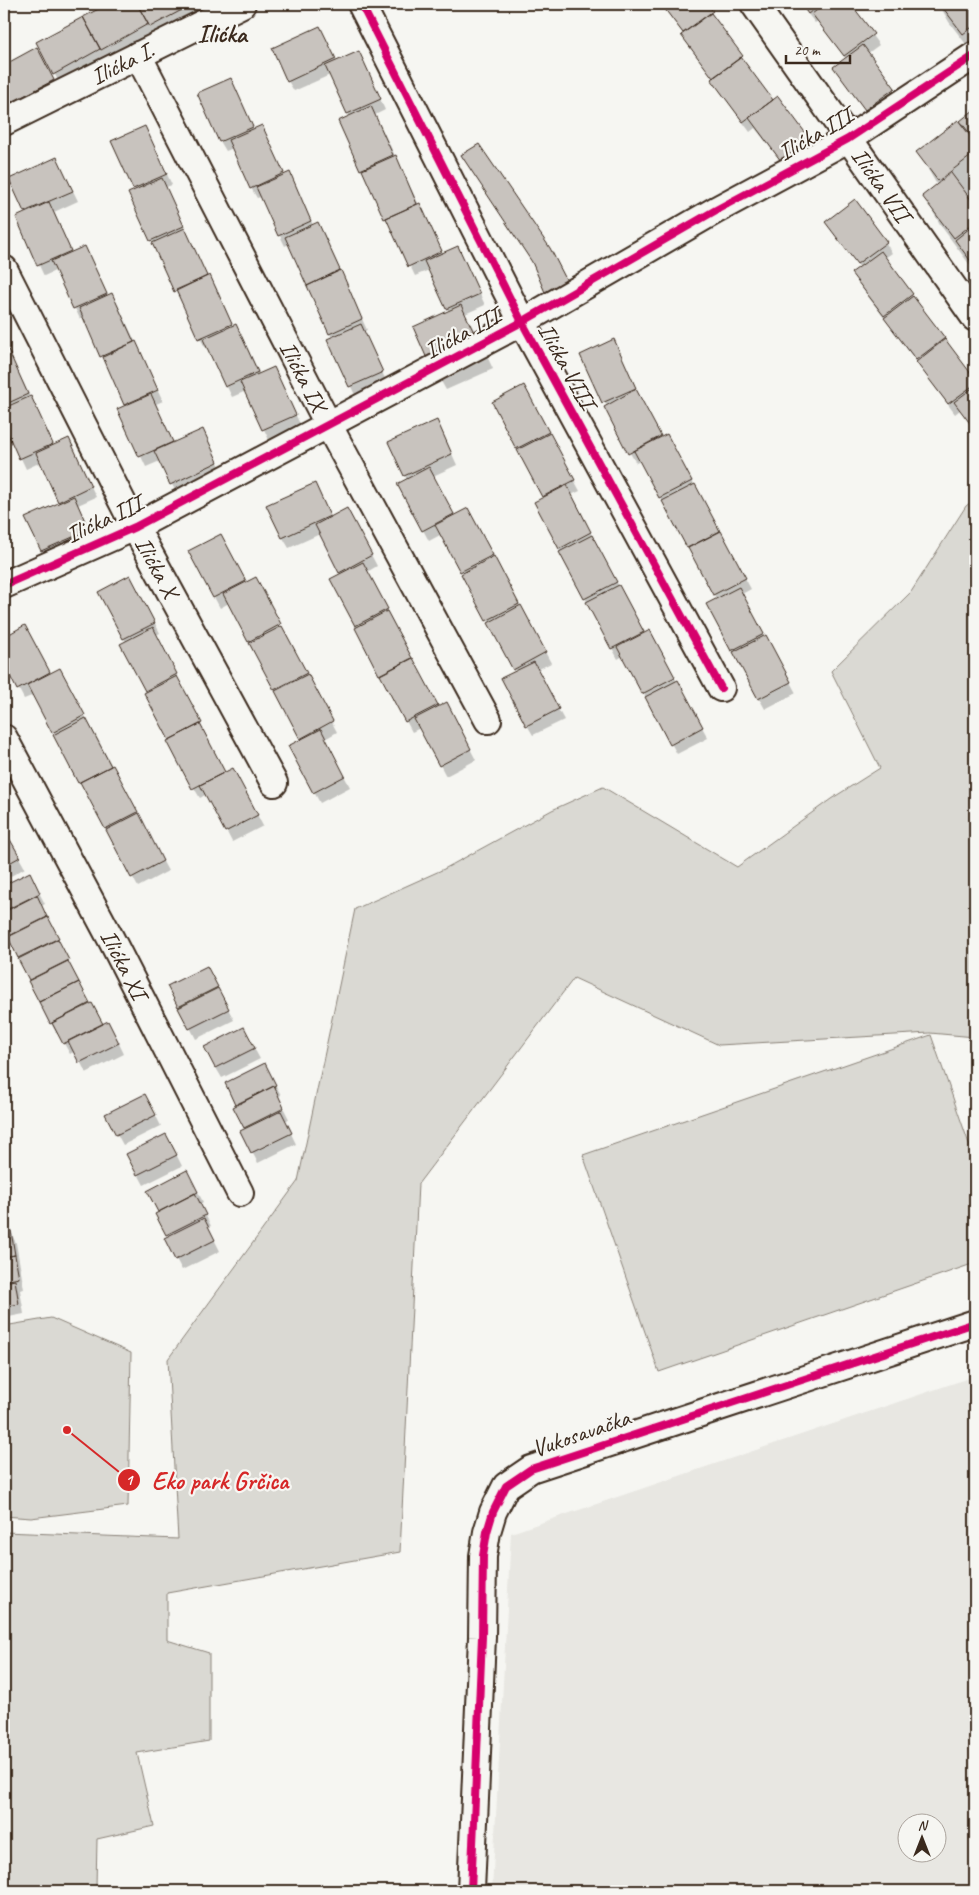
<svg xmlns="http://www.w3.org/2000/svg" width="979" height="1895" font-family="Caveat,sans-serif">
  <rect width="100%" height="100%" fill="#f6f6f2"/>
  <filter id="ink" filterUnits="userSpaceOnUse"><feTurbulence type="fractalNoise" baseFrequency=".02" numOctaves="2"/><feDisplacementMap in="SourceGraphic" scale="10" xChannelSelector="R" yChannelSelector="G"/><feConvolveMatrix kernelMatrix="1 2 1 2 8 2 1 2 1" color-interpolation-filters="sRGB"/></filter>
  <g filter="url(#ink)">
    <!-- built -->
    <path fill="#e8e7e2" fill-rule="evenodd" d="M975 1376V1891H492L511 1533ZM906 1822H936V1852H906Z"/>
    <!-- green -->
    <path fill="#dad9d3" stroke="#8a8278" d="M975 499V1037L930 1033 719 1045 574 978 418 1184 400 1552 167 1593V1640L209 1653V1741L137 1753 154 1826 97 1839 96 1887 83 1891H4V1532L178 1539 168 1359 298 1181 355 909 444 869 552 810 603 787 737 867 831 799 880 768 831 671 911 592 966 506Z
      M931 1035 975 1161V1263L659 1372 583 1155Z
      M51 1318 131 1353 128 1506 31 1518 4 1516V1326Z"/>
    <!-- shadow -->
    <path fill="#0003" d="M111 4H197L202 13 60 84 38 43Z
      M201 4H224L207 13Z
      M661 4H706L717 22 716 23 773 102 809 139 815 150 788 170 755 128 750 132 719 90 714 79 689 46 683 35H684Z
      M800 4H849L879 45 868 53 900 99 872 119 835 68 846 59 818 21 815 23Z
      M939 4H975V56L949 22Z
      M326 38 337 62 364 63 385 110 375 115 443 254 463 258 485 305 465 314 478 337 493 369 446 390 429 360 449 312 429 270 415 276 392 228 385 218 339 122 350 117 330 75 294 91 288 81Z
      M36 49 59 91 14 115 4 99V67Z
      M230 80 254 130 261 126 285 176 295 184 313 225 318 224 324 234 367 330 364 331 387 383 356 397 328 339 332 338 289 244 285 246 261 197 257 198 251 188 233 148 226 151 220 141Z
      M975 111V196L970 200 975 207V272L941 226 924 196 937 185 918 152Z
      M145 127 172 185 166 187 208 278 210 277 216 287 233 326 236 325 242 336 260 375 273 368 301 426 269 440 246 391 232 397 208 348 206 349 200 338 182 301H181L175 291 130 193 136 191 113 141Z
      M57 158 78 201 54 212 72 253 90 258 108 297 112 295 118 305 163 401 156 404 174 444 208 441 223 473 177 494 160 461 146 467 119 409 126 406 84 317 80 319 57 270 44 276 17 218 26 214 10 180Z
      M827 222 886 243 892 253 885 258 975 381V430L960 410 955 414 859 284 853 274 860 268Z
      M614 341 641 399 661 438 673 446 751 589 742 594 796 693 765 709 732 650 717 600 641 461 636 463 630 453 582 355Z
      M6 347 54 446 69 439 96 497 78 505 94 540 48 561 27 519 60 504 41 462 26 469 4 422V348Z
      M530 397 580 491 571 495 596 543 644 634 655 642 708 738 677 754 623 656 618 659 612 648 561 553 536 502 544 498 493 402Z
      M442 432 457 465 433 476 455 516 474 519 551 663 537 670 564 720 533 735 527 725 516 672 442 534 429 541 423 530 405 475Z
      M315 484 331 518 353 520 377 566 367 572 392 620 438 707 452 714 476 760 446 776 420 728 412 732 356 628 332 579 342 574 320 534 289 548 283 538Z
      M226 546 246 584 261 589 337 732 325 739 350 787 320 803 289 746 302 740 229 603 220 608 214 597Z
      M136 587 160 633 156 635 225 773 239 780 263 826 232 842 207 794 200 798 194 788 122 644 126 642 100 593Z
      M25 627 50 674 66 680 168 871 138 887 34 695 24 699 4 661V638Z
      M4 831 25 868 4 880Z
      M29 873 45 904 41 906 90 1005 103 1025 114 1033 124 1054 86 1073 75 1051 70 1054 58 1033 57 1034 51 1023 4 927V886Z
      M212 978 234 1020 196 1039 169 987Z
      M249 1039 260 1059 222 1078 216 1068Z
      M270 1075 281 1095 278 1097 289 1119 285 1121 296 1144 258 1163 252 1152 247 1130 235 1107 238 1106 226 1084Z
      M151 1106 161 1126 123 1145 117 1134Z
      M172 1146 182 1166 144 1185 138 1174Z
      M193 1182 203 1202 200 1204 211 1226 208 1227 220 1251 182 1270 176 1259 169 1237 157 1214 160 1213 149 1191Z
      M4 1194 13 1237 16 1243 24 1289 20 1290 24 1314 4 1318Z"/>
    <!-- building -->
    <path fill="#c8c3be" stroke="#3b2a1e" d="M108 4H137L148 24 101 50 83 17Z
      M137 4H193L150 27Z
      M661 4H707L713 11 683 33Z
      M801 4H821L808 14Z
      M825 4H851L874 34 844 56 812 14Z
      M940 4H975V25L963 34Z
      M711 13 743 56 713 78 681 35Z
      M83 17 100 49 53 75 36 42Z
      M320 26 336 59 287 82 272 48Z
      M863 45 895 88 865 110 833 67Z
      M37 47 54 80 7 105 4 99V65Z
      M359 51 381 99 347 114 325 66Z
      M741 57 773 100 743 122 711 79Z
      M231 78 253 127 219 142 197 93Z
      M778 96 810 139 781 161 749 118Z
      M371 106 393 155 360 170 338 121Z
      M975 109V140L960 121Z
      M958 120 975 142V153L938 181 916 152Z
      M262 125 284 173 250 189 228 140Z
      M145 126 167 174 133 189 111 141Z
      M479 144 550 248 570 287 547 297 532 262 461 155Z
      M396 155 417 204 384 219 362 170Z
      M57 157 73 191 24 212 9 179Z
      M290 172 311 221 278 236 256 187Z
      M951 173 975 205V222L954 238 922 196Z
      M162 178 184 226 150 241 128 193Z
      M855 199 887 242 857 264 825 222Z
      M49 202 71 251 37 266 16 217Z
      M420 203 442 251 408 267 386 218Z
      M318 222 340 270 307 286 285 237Z
      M975 224V267L955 240Z
      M185 228 207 276 174 292 152 243Z
      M85 246 107 294 73 309 51 261Z
      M458 246 480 294 446 309 424 261Z
      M881 251 913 294 884 316 851 273Z
      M341 270 362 319 329 334 307 286Z
      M210 275 232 324 198 339 176 290Z
      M112 293 134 342 100 357 79 308Z
      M913 296 945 338 916 360 884 318Z
      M461 305 477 339 428 361 413 327Z
      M236 324 258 372 225 387 203 339Z
      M361 324 383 372 349 387 327 339Z
      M614 339 636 388 602 403 580 355Z
      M945 339 975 379V384L948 404 916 362Z
      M136 341 158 390 124 405 103 357Z
      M6 345 28 394 4 405V347Z
      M274 367 296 415 262 430 240 382Z
      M524 385 549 432 516 449 492 402Z
      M975 386V430L954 402Z
      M636 389 661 436 628 454 604 407Z
      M151 394 173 442 139 457 117 409Z
      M31 396 53 444 19 459 4 425V408Z
      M437 420 452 454 404 476 388 442Z
      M203 429 218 462 170 485 154 451Z
      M550 433 575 480 542 497 517 450Z
      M667 434 692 481 659 498 634 451Z
      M69 438 91 486 58 502 36 453Z
      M429 467 454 514 422 531 397 484Z
      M315 483 330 516 282 538 266 505Z
      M695 484 720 531 687 548 662 501Z
      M567 485 591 532 559 549 534 502Z
      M74 496 89 530 41 551 25 518Z
      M347 508 372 555 339 573 315 525Z
      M468 508 493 555 460 572 435 525Z
      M721 531 746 578 713 595 688 548Z
      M221 534 246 581 213 598 188 551Z
      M592 535 617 582 584 599 559 552Z
      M494 556 519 604 486 621 461 574Z
      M363 562 388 609 355 626 330 579Z
      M130 575 155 623 123 639 98 592Z
      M256 577 281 624 248 642 223 594Z
      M619 585 644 632 611 649 586 602Z
      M739 587 764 634 731 651 706 604Z
      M521 605 546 652 513 670 488 623Z
      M387 611 412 658 379 675 355 628Z
      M25 625 50 672 17 690 4 664V637Z
      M282 626 307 673 274 690 249 643Z
      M153 627 177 674 145 691 120 644Z
      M650 630 675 677 642 694 617 647Z
      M766 635 791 682 758 699 733 652Z
      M413 658 438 705 405 722 380 675Z
      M534 662 559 709 526 726 501 678Z
      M60 668 85 715 52 733 27 685Z
      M308 674 333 721 300 739 275 691Z
      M177 676 202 723 169 740 144 693Z
      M678 680 703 727 670 745 645 697Z
      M447 702 471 749 439 766 414 719Z
      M86 718 111 766 78 783 53 735Z
      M200 724 225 772 192 789 167 741Z
      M321 729 345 776 313 793 288 746Z
      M113 765 138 812 105 829 80 782Z
      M233 768 258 815 225 832 200 785Z
      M139 813 163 861 131 878 106 830Z
      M4 829 20 857 4 866Z
      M30 872 40 893 4 911V885Z
      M37 895 47 917 7 937 4 930V912Z
      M48 917 59 938 18 958 8 937Z
      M58 939 69 960 29 980 18 959Z
      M68 961 79 982 39 1002 28 981Z
      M207 966 218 987 178 1007 167 986Z
      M79 982 90 1003 50 1024 39 1002Z
      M218 988 229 1009 189 1029 178 1008Z
      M92 1003 103 1024 63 1044 52 1023Z
      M108 1021 119 1043 79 1063 68 1041Z
      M244 1027 255 1048 215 1068 204 1047Z
      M265 1063 276 1085 235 1105 225 1083Z
      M274 1086 284 1108 244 1128 233 1107Z
      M145 1094 156 1115 116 1135 105 1114Z
      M281 1111 292 1133 251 1153 240 1131Z
      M166 1134 177 1155 137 1175 126 1154Z
      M187 1170 198 1192 158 1212 147 1191Z
      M195 1193 206 1215 166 1235 155 1214Z
      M4 1207 9 1231 4 1232Z
      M204 1218 215 1240 175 1260 164 1238Z
      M11 1231 15 1255 4 1257V1232Z
      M15 1255 19 1278 4 1281V1257Z
      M15 1280 19 1304 4 1307V1282Z"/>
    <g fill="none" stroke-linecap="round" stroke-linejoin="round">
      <!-- minor casing -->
      <g stroke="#3b2a1e" stroke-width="30">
        <g id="minor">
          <path d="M361 4 522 322 721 688"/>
          <path id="s1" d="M754 4 975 318"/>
          <path id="s2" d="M138 55 329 426 488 720"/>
          <path id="s3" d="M4 122 242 4"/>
          <path id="s4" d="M4 269 135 527 274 783"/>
          <path d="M4 585 135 527 522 322 716 210 848 139 975 55"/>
          <path id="s5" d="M4 738 111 939 240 1193"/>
          <path d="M471 1891 482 1637 483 1556 487 1532 493 1512 506 1486 531 1469 975 1323"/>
        </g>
      </g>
      <!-- minor -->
      <use href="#minor" stroke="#f6f6f2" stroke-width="26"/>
      <!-- cycleway casing -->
      <g stroke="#f6f6f2" stroke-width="11">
        <path id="cycleway" d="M361 4 522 322 721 688
          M4 585 135 527 522 322 716 210 848 139 975 55
          M471 1891 482 1637 483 1556 487 1532 493 1512 506 1486 531 1469 975 1323"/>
      </g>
      <!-- cycleway -->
      <use href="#cycleway" stroke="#d6006c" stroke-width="8"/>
    </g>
  </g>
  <g text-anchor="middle" stroke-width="4.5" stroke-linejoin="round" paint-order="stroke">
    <!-- street labels -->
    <g font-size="24" fill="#3b2a1e" stroke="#f6f6f2">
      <text dy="8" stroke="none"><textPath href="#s3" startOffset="132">Ilićka I.</textPath></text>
      <text transform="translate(815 134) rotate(-30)" y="8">Ilićka III</text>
      <text dy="8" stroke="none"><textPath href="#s1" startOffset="221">Ilićka VII</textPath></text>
      <text transform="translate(462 333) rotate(-28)" y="8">Ilićka III</text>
      <text transform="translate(567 366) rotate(61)" y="8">Ilićka VIII</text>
      <text dy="8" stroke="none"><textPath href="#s2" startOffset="361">Ilićka IX</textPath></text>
      <text transform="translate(104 519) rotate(-25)" y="8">Ilićka III</text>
      <text dy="8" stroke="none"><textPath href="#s4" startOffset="335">Ilićka X</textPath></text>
      <text dy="8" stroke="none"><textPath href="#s5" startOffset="256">Ilićka XI</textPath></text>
      <text transform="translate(581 1433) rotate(-19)" y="8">Vukosavačka</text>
    </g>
    <!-- neighbourhood labels -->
    <g font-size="25" font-weight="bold" fill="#3b2a1e" stroke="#f6f6f2">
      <text x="222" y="42">Ilićka</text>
    </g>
  </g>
  <!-- callouts -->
  <path fill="none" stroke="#d62828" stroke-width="2" d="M67 1430L129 1480"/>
  <g fill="#d62828" stroke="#f6f6f2" stroke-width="2">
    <circle cx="67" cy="1430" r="5"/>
    <circle cx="129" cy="1480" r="12"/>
  </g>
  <g font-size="15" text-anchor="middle" font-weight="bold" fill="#fff">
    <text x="129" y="1485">1</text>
  </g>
  <g font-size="25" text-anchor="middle" font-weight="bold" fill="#d62828" stroke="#f6f6f2" stroke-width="4.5" stroke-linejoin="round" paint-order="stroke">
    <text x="220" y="1489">Eko park Grčica</text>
  </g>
  <!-- margin -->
  <rect width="979" height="1895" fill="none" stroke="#f6f6f2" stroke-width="20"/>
  <rect x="10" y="10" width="959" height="1875" fill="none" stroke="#3b2a1e" stroke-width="2" filter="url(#ink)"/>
  <!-- north arrow -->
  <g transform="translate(922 1838)"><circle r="24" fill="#f6f6f2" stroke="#aba49d"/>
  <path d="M0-4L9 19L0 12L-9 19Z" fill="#3b2a1e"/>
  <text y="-8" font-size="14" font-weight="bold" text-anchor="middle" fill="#3b2a1e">N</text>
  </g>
  <!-- scale -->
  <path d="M786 55v8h64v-8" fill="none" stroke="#3b2a1e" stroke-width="2.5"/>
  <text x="794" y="55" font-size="15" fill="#3b2a1e" stroke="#f6f6f2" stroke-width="4" paint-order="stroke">20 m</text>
</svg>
